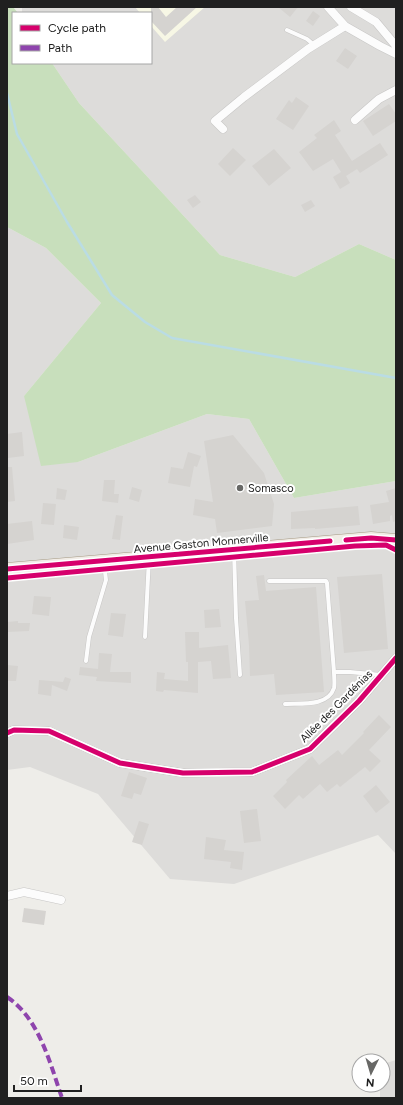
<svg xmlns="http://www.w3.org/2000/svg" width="403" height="1105" font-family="Figtree,sans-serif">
  <rect width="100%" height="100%" fill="#eeede9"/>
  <!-- residential -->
  <path fill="#dddcda" d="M22 7H396V260L359 244 295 277 220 255 79 103 52 63H151V13H22Z
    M7 227 46 248 101 303 24 396 78 462 207 414 249 419 294 498 396 481V854L378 835 234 884 170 879 98 794 30 767 7 770Z
    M396 1060V1098H380V1085H383V1064Z"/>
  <!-- education -->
  <path fill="#f7f7e5" d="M135 7H205L165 42 151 26V13H140Z"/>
  <!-- forest -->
  <path fill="#c8dfbc" d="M7 7H13L18 13H13V63H52L79 103 220 255 295 277 359 244 396 260V481L294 498 249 419 207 414 78 462 41 466 24 396 101 303 46 248 7 227Z"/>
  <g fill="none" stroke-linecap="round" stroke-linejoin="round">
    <!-- stream -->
    <path stroke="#badce4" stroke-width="2.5" d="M7 93 17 134 67 222 112 295 145 322 172 338 396 378"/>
  </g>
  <!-- building -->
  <path fill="#d5d3d0" d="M151 7H158L166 17 177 7H197L165 36 151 21Z
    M278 7H298L290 17Z
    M313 11 320 16 313 26 306 21Z
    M345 48 357 56 348 69 336 61Z
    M296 97 309 106 293 130 276 119 289 100 292 103Z
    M389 104 396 114V121L373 136 363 121Z
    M334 120 341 131 335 135 352 161 380 143 388 155 360 173 357 169 346 176 350 183 340 189 333 177 341 172 333 159 313 171 299 152 317 138 314 135Z
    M233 148 246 160 230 176 218 164Z
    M274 149 291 168 269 186 252 166Z
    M195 195 201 202 193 208 187 200Z
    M311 200 315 206 305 212 301 205Z
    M22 432 24 456 8 458 7 434Z
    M233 435 264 473 274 504 272 526 217 533 215 519 193 515 195 499 213 502 204 441Z
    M188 452 201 456 197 467 194 466 190 487 168 483 171 467 183 469Z
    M7 467H12L15 501 7 502Z
    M104 480H115L114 494H119L118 503 102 501Z
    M132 487 142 490 139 502 129 499Z
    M57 488 67 490 65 500 56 499Z
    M396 488V521L393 522 392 515 390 516V521L373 524 370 505 389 502 386 491Z
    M43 503 56 504 54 525 41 524Z
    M358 506 360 525 315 529V528L291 529V512Z
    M116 515 123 516 120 540 112 539Z
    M32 521 34 540 7 544V524Z
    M64 525 79 527 77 540 63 538Z
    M382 574 388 649 344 653 337 577Z
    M264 575 266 591 316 587 324 692 276 695 274 674 250 676 249 645 245 601 259 600 256 576Z
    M34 596 51 597 49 616 32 614Z
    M219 609 221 627 205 628 204 610Z
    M111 613 126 614 123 637 108 635Z
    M18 621V623H30L29 631 7 632V622Z
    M185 632H199V648L228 645 231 678 213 679 211 661 198 662V693L164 690 163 692 156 691 157 672 165 673 164 679 188 681V662H186Z
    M99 653 112 654 110 672H131V683L96 681 97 677 79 675 80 667 98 669Z
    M7 665 18 666 16 681H7Z
    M65 677 71 679 67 691 52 685 51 696 38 694 39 680 63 682Z
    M379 715 391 727 369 750 381 761 370 772 365 767 340 787 337 784 327 792 320 784 303 799 299 795 285 809 273 796 287 782 286 780 312 756 319 765 338 750 342 755 364 733 363 732Z
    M129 772 147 778 141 795 134 793 132 799 121 796Z
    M376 785 390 802 376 813 363 796Z
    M257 809 261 841 244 843 240 811Z
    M139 821 149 824 142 845 132 842Z
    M206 837 226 840 224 850 244 852 242 870 230 868 231 862 204 859Z
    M24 908 46 911 44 925 22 922Z"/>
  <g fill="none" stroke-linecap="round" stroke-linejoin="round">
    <!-- service casing -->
    <g stroke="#c7c6c5" stroke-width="5">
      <path id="service" d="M287 30 307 39 314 45
        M234 550 236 618 240 675
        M269 581H326L327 583 334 672H350L381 675
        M145 637 149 558
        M86 661 89 637 106 580 104 563
        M285 704C300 703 328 707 334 688 335 684 334 676 334 672"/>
    </g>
    <!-- minor casing -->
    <g stroke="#c7c6c5" stroke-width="9">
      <path id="minor" d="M328 7 345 26 380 46 396 54
        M351 7 376 22 396 46
        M355 120 379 99 396 90
        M223 129 215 121 244 97 308 49 345 26
        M7 733 14 730 49 731 120 763 183 773 252 772 310 749 359 701 396 658
        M7 896 24 892 61 900"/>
    </g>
    <!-- primary casing -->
    <g stroke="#a59a85" stroke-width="13">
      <path id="primary" d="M7 569 371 538 396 540"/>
    </g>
    <!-- service -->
    <use href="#service" stroke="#fcfcfc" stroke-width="4"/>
    <!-- minor -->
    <use href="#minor" stroke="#fcfcfc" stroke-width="8"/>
    <!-- primary -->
    <use href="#primary" stroke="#f1ece6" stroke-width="12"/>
    <!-- quiet -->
    <path stroke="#8e44ad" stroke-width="4" stroke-dasharray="8 4" stroke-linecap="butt" d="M7 997C39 1018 50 1063 62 1098"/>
    <!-- cycleway casing -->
    <g stroke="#fff" stroke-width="8">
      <path id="cycleway" d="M346 540 371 538 396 540
        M7 569 330 541
        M7 578 355 546 386 545 396 550
        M7 733 14 730 49 731 120 763 183 773 252 772 310 749 359 701 396 658"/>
    </g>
    <!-- cycleway -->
    <use href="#cycleway" stroke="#d6006c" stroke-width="5"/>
  </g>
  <!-- markers -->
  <circle fill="#686866" stroke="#fff" stroke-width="1.5" cx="240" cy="488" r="4"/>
  <g text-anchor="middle" stroke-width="4" stroke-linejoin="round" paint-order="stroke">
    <!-- poi labels -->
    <g font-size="11" fill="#202020" stroke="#fff" text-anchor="start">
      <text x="248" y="492">Somasco</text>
    </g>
    <!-- street labels -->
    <g font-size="11" fill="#202020" stroke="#fff">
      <text transform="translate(201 543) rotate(-5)" y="4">Avenue Gaston Monnerville</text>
      <text transform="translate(336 706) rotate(-45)" y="4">Allée des Gardénias</text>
    </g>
  </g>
  <!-- border -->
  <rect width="403" height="1105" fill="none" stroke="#202020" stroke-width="16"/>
  <!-- legend -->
  <rect x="12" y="12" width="140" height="52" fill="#ffffff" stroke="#a6a6a6"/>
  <rect x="20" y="25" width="20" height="6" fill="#d6006c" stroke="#a6a6a6"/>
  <text x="48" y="32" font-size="12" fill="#202020">Cycle path</text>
  <rect x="20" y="45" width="20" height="6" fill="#8e44ad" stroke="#a6a6a6"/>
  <text x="48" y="52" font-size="12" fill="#202020">Path</text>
  <!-- north arrow -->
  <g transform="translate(371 1073) rotate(185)"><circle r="19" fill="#ffffff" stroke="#a6a6a6"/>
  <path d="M0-3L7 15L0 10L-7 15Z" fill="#686866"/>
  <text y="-6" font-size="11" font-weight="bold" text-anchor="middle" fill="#202020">N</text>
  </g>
  <!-- scale -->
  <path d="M14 1085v6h67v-6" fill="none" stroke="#202020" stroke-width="2"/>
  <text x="20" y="1085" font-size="12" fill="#202020" stroke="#ffffff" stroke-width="3" paint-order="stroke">50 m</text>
</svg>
